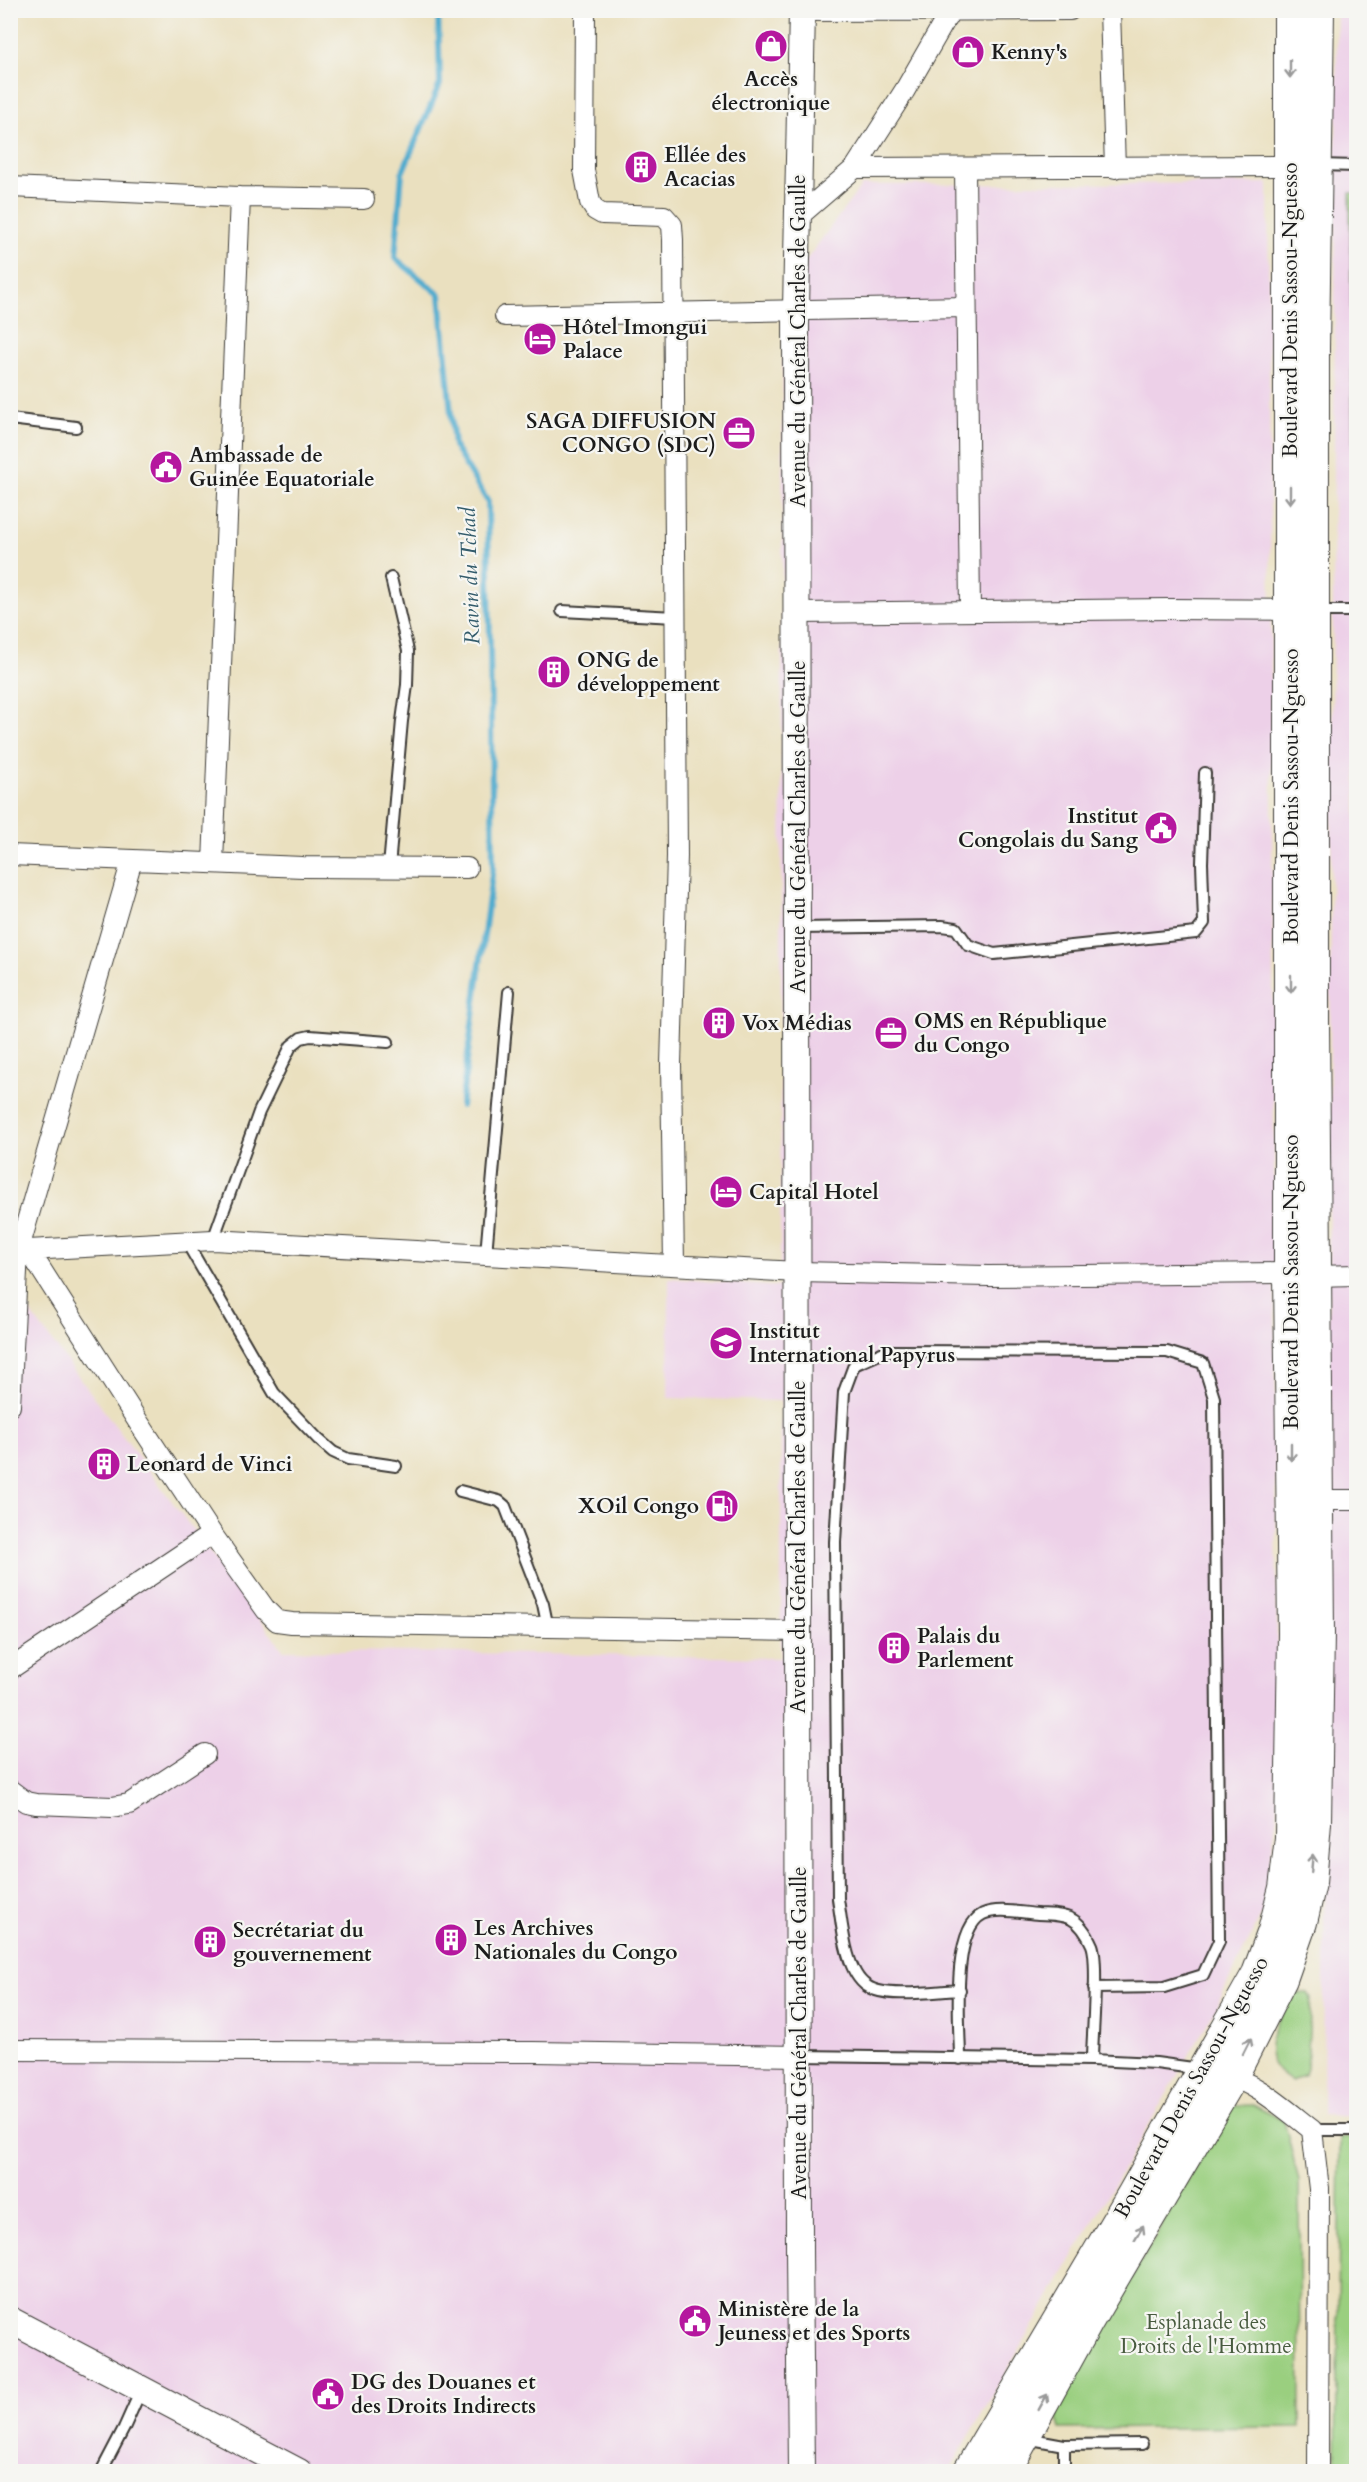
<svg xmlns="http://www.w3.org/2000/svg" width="1367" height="2482" font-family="Cardo,serif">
  <rect width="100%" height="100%" fill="#f6f6f2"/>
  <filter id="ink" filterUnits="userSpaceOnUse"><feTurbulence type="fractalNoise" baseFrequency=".0167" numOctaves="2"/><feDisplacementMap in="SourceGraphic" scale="12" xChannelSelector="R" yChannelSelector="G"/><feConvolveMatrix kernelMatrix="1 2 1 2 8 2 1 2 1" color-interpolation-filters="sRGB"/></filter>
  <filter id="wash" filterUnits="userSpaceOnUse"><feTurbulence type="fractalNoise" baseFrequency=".008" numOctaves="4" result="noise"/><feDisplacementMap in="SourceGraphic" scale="24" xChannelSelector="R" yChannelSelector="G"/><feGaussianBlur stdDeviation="1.35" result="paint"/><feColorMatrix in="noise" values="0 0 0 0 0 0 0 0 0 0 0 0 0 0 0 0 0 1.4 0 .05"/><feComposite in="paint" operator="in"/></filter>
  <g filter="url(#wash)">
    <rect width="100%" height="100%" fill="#eae0bf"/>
    <!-- built -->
    <path fill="#edd0e8" d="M1356 10V2117L1323 2115 1337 11Z
      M1268 183 1278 1808 1263 1912 1211 2017 949 2471H11L10 1285 283 1650 781 1658V1401L668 1398 669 1278 780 1287 783 291 862 185Z"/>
    <!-- green -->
    <path fill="#9acf7f" stroke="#5b764e" stroke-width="1.5" d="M1350 193H1356V450H1353Z
      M1293 1992 1308 1993 1311 1998 1307 2068 1305 2074 1292 2081C1250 2059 1278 2022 1293 1992Z
      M1253 2105 1284 2121 1299 2181 1300 2427 1060 2429 1055 2412 1230 2106Z
      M1340 2138H1356V2471H1336Z"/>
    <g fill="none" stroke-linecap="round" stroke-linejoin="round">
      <!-- stream -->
      <path stroke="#4fabce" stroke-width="6" d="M438 10 440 84 402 173 395 258 440 295 454 446 488 502 493 867 461 1106"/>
    </g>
  </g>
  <g filter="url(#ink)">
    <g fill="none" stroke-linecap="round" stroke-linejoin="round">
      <!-- service casing -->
      <g stroke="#3b3934" stroke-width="14">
        <path id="service" d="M1319 165 1356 166
          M10 419 76 427
          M562 611 675 617
          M1314 611H1356
          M389 867 402 721 407 685 408 651 391 578
          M798 928 942 926 956 928 968 945 994 954 1196 933 1204 923 1202 863 1205 773
          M213 1240 259 1112 291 1046 301 1038 310 1036 388 1042
          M187 1243 274 1393 318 1439 333 1452 348 1459 396 1466
          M486 1254 509 992
          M460 1491 499 1501 505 1506 543 1604 548 1628
          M960 1990C937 1991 885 1999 867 1986 845 1972 842 1923 838 1899L835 1542 844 1392 854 1365 886 1351 1167 1352 1203 1363 1214 1398 1219 1941 1203 1975 1164 1987 1094 1988
          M800 2056 1092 2060 1156 2063 1200 2069
          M960 2059C960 2027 950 1930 983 1914 998 1907 1022 1913 1038 1914 1068 1915 1079 1916 1092 1945 1099 1962 1092 2037 1092 2060
          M1312 2130H1356
          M1026 2438 1064 2445 1142 2444
          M101 2472 124 2428 141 2390
          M1064 2472V2445"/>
      </g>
      <!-- minor casing -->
      <g stroke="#3b3934" stroke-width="22">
        <path id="minor" d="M585 10 584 170 590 202 595 210 602 214 664 216 672 225 673 240 677 856 671 1065 674 1265
          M1110 10 1115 168
          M802 11 1070 10
          M855 168 1290 166
          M965 168 970 611
          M10 187 240 197 364 199
          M798 217 855 168 905 90 951 10
          M505 316 966 307
          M798 613 1168 609 1299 610
          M10 855 303 867 467 868
          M213 863 240 197
          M10 1251 213 1240 798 1272 988 1276 1290 1273
          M30 1252 139 1423 212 1534 266 1610 277 1621 292 1623 798 1631
          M1315 1276 1356 1275
          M10 1406 18 1252 132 860
          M1316 1500H1356
          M10 1669 212 1534
          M10 1790 26 1802 36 1804 112 1807 129 1804 205 1754
          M10 2050 533 2052 799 2056
          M1221 2074C1255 2081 1285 2109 1312 2130L1319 2189 1318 2472"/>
      </g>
      <!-- tertiary casing -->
      <g stroke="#3b3934" stroke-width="28">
        <path id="tertiary" d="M10 2320 299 2472
          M801 2472 799 2249 796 309 802 10"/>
      </g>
      <!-- primary casing -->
      <g stroke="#3b3934" stroke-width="34">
        <path id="primary" d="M969 2472 1133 2195 1258 1974 1274 1931 1285 1888 1291 1838 1294 1633 1290 1273V10
          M1004 2472 1088 2320 1232 2076 1281 1979 1301 1922 1310 1883 1315 1823 1318 1633 1313 1022V348L1318 10"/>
      </g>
      <!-- service -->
      <use href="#service" stroke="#fff" stroke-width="10"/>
      <!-- minor -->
      <use href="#minor" stroke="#fff" stroke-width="20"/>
      <!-- tertiary -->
      <use href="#tertiary" stroke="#fff" stroke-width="26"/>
      <!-- primary -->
      <use href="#primary" stroke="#fff" stroke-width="32"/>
    </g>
    <!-- one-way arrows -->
    <defs><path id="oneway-shaft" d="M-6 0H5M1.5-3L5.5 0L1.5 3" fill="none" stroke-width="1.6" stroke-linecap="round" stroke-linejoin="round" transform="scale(1.5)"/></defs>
    <g stroke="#999">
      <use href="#oneway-shaft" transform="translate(1290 69) rotate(90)"/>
      <use href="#oneway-shaft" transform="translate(1290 495) rotate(90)"/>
      <use href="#oneway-shaft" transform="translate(1291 984) rotate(90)"/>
      <use href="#oneway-shaft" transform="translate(1291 1452) rotate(90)"/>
      <use href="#oneway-shaft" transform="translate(1312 1863) rotate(-85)"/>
      <use href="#oneway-shaft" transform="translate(1247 2046) rotate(-63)"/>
      <use href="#oneway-shaft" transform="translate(1139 2233) rotate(-60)"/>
      <use href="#oneway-shaft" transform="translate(1043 2402) rotate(-61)"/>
    </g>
  </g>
  <!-- icons -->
  <defs>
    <g id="shop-disc" transform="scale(1.725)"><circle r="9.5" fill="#b5179e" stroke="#f6f6f2"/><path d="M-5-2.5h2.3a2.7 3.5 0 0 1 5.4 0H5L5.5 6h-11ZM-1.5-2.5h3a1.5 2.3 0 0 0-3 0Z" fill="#fff"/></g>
    <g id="building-disc" transform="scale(1.725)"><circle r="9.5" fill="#b5179e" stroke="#f6f6f2"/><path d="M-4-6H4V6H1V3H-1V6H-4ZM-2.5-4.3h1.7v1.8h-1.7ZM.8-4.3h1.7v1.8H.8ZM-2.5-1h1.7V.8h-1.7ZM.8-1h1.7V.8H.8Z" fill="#fff"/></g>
    <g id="hotel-disc" transform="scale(1.725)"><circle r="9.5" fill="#b5179e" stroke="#f6f6f2"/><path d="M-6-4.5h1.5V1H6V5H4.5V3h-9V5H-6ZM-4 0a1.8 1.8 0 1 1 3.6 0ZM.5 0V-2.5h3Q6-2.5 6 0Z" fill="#fff"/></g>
    <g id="office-disc" transform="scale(1.725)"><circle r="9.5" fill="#b5179e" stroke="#f6f6f2"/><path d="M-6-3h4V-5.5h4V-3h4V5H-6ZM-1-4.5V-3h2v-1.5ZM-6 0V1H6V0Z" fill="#fff"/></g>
    <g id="civic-disc" transform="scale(1.725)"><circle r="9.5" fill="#b5179e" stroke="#f6f6f2"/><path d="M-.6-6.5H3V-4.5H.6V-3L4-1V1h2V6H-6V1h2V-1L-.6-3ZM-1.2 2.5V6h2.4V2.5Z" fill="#fff"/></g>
    <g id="school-disc" transform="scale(1.725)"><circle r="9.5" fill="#b5179e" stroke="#f6f6f2"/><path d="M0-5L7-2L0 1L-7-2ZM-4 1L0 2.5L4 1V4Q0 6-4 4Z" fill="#fff"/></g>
    <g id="fuel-disc" transform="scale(1.725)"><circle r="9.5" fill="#b5179e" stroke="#f6f6f2"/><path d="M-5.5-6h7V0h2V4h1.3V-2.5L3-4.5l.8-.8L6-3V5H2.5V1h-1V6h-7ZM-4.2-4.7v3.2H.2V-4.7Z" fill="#fff"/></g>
  </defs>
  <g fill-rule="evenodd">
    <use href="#shop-disc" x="771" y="46"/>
    <use href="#shop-disc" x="968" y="52"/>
    <use href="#building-disc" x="641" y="167"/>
    <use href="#hotel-disc" x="540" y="339"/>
    <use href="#office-disc" x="739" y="433"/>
    <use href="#civic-disc" x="166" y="467"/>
    <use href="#building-disc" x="554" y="672"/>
    <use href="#civic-disc" x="1161" y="828"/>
    <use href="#building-disc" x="719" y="1023"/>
    <use href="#office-disc" x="891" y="1033"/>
    <use href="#hotel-disc" x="726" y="1192"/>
    <use href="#school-disc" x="726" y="1343"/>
    <use href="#building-disc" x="104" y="1464"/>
    <use href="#fuel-disc" x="722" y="1506"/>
    <use href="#building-disc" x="894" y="1648"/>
    <use href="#building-disc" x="451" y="1940"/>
    <use href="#building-disc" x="210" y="1942"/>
    <use href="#civic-disc" x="695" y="2321"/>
    <use href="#civic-disc" x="328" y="2394"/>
  </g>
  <g text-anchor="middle" stroke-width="4.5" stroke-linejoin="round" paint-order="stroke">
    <!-- poi labels -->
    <g font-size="21" font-weight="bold" fill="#1c1c1c" stroke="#f6f6f2" text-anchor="start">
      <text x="991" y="59">Kenny's</text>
      <text x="771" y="86" text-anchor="middle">Accès<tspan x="771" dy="24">électronique</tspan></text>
      <text x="664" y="162">Ellée des<tspan x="664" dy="24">Acacias</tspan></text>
      <text x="563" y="334">Hôtel Imongui<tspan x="563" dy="24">Palace</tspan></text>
      <text x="716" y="428" text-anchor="end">SAGA DIFFUSION<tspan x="716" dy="24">CONGO (SDC)</tspan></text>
      <text x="189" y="462">Ambassade de<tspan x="189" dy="24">Guinée Equatoriale</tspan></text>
      <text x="577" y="667">ONG de<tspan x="577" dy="24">développement</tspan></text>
      <text x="1138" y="823" text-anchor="end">Institut<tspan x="1138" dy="24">Congolais du Sang</tspan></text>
      <text x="914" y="1028">OMS en République<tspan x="914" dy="24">du Congo</tspan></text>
      <text x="742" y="1030">Vox Médias</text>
      <text x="749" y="1199">Capital Hotel</text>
      <text x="749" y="1338">Institut<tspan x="749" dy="24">International Papyrus</tspan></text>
      <text x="127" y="1471">Leonard de Vinci</text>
      <text x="699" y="1513" text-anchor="end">XOil Congo</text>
      <text x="917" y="1643">Palais du<tspan x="917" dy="24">Parlement</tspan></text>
      <text x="474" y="1935">Les Archives<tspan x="474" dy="24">Nationales du Congo</tspan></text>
      <text x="233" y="1937">Secrétariat du<tspan x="233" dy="24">gouvernement</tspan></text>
      <text x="718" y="2316">Ministère de la<tspan x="718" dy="24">Jeuness et des Sports</tspan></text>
      <text x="351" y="2389">DG des Douanes et<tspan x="351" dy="24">des Droits Indirects</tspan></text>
    </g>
    <!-- street labels -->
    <g font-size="21" fill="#1c1c1c" stroke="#f6f6f2">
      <text transform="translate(1290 310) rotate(-90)" y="7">Boulevard Denis Sassou-Nguesso</text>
      <text transform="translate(798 341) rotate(-90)" y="7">Avenue du Général Charles de Gaulle</text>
      <text transform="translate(1291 796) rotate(-90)" y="7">Boulevard Denis Sassou-Nguesso</text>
      <text transform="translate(798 827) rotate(-90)" y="7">Avenue du Général Charles de Gaulle</text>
      <text transform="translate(1291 1282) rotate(-90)" y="7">Boulevard Denis Sassou-Nguesso</text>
      <text transform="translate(798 1547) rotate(-90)" y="7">Avenue du Général Charles de Gaulle</text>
      <text transform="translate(799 2033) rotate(-90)" y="7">Avenue du Général Charles de Gaulle</text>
      <text transform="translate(1191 2087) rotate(-61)" y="7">Boulevard Denis Sassou-Nguesso</text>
    </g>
    <!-- park labels -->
    <g font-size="21" fill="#485b3f" stroke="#f6f6f2">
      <text x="1206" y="2329">Esplanade des<tspan x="1206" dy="24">Droits de l'Homme</tspan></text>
    </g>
    <!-- water labels -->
    <g font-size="22" font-style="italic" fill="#335c6c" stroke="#f6f6f2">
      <text transform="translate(469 576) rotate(-92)" y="8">Ravin du Tchad</text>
    </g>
  </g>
  <!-- margin -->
  <rect width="1367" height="2482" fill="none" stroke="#f6f6f2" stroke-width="36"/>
</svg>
